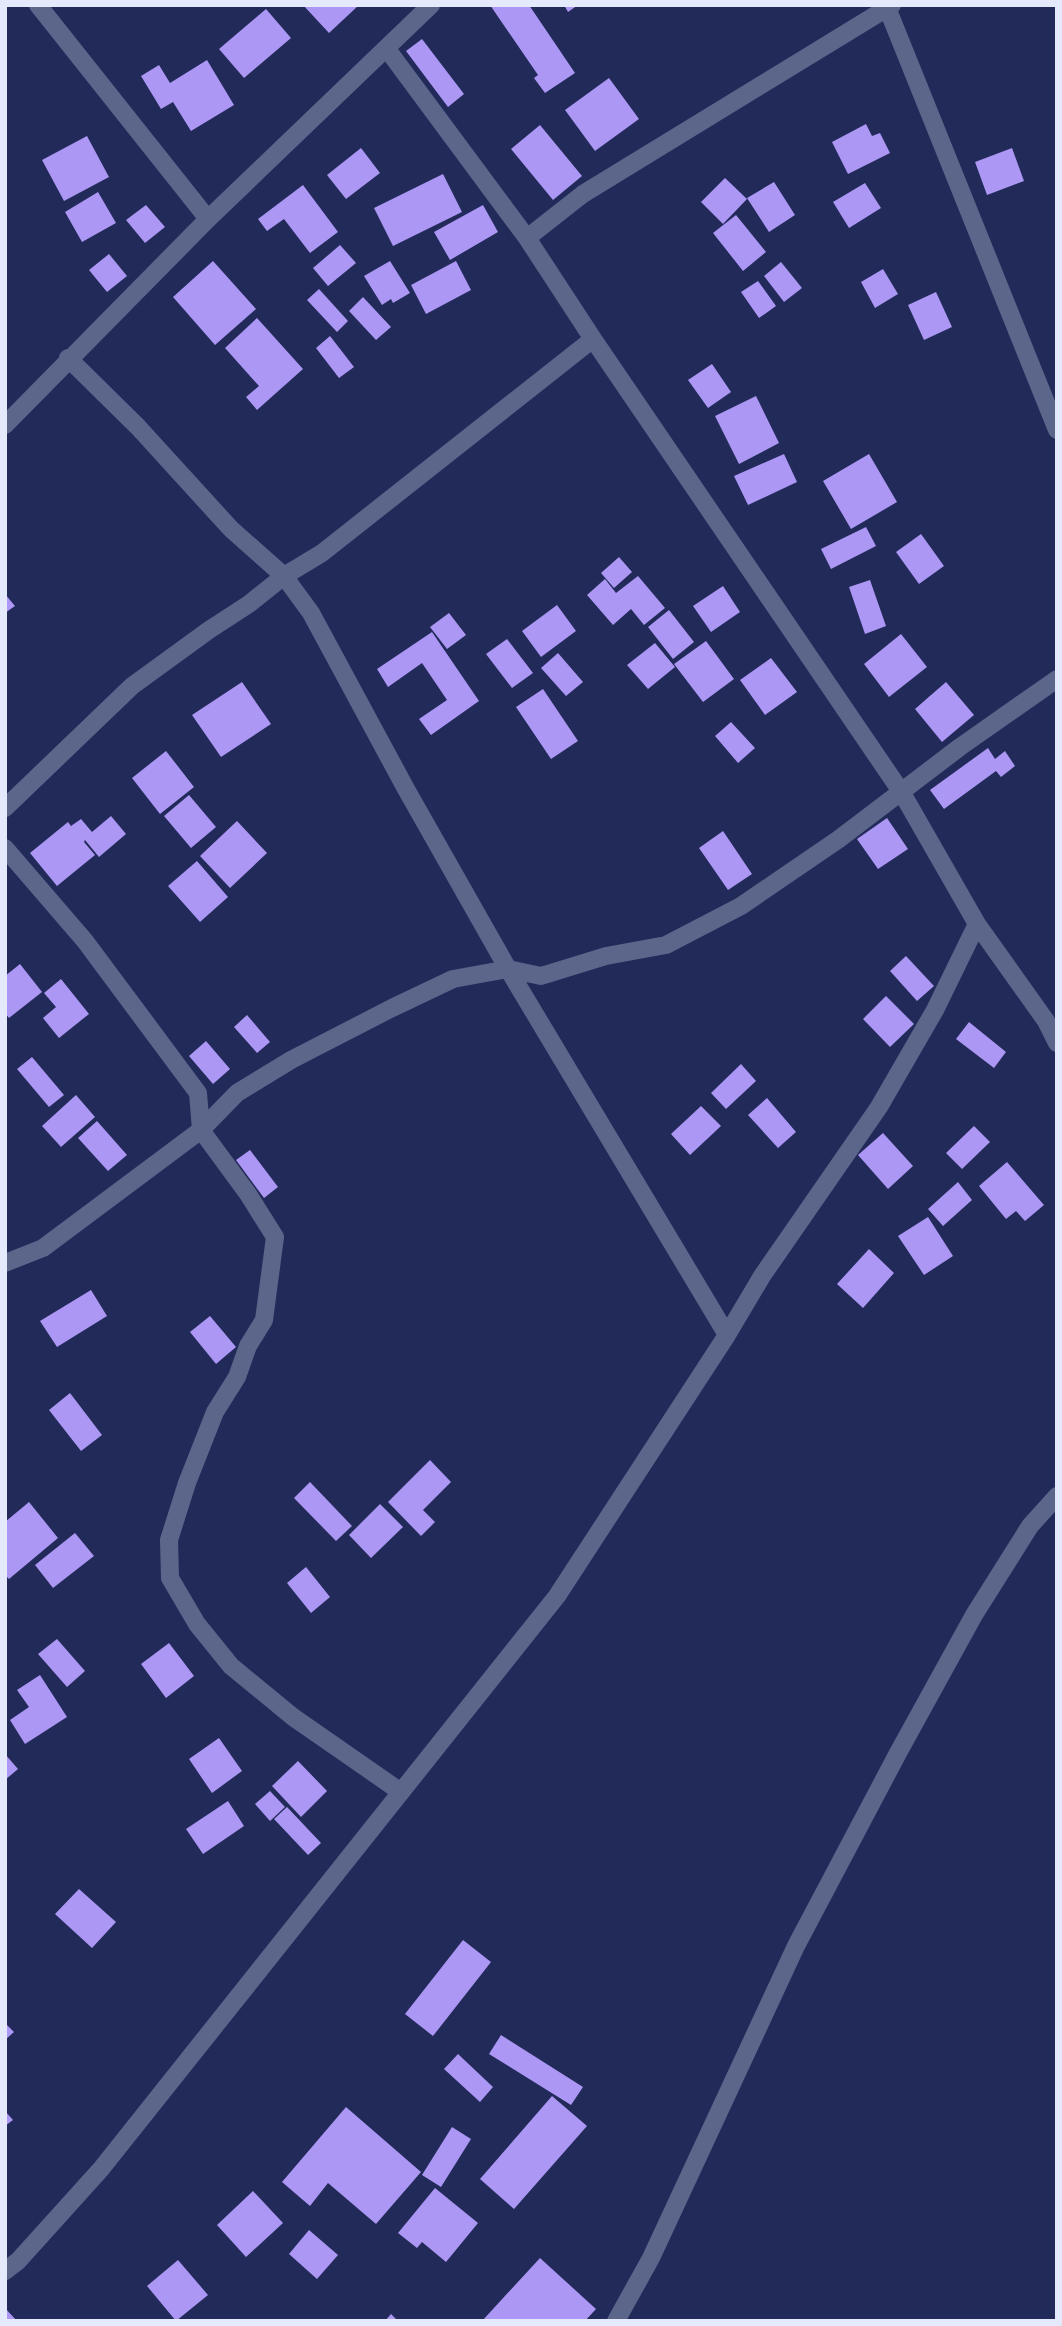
<svg xmlns="http://www.w3.org/2000/svg" width="1062" height="2326" font-family="Manrope,sans-serif">
  <rect width="100%" height="100%" fill="#222a5a"/>
  <!-- building -->
  <path fill="#ac97f4" d="M303 5H359L329 33Z
    M490 5H529L575 73 545 93 534 78 538 75Z
    M564 5H578L568 12Z
    M266 9 291 38 244 78 219 49Z
    M422 39 464 94 448 107 406 51Z
    M207 60 234 105 191 131 173 102 161 109 141 76 159 65 170 83Z
    M609 78 639 119 595 151 565 110Z
    M866 124 872 136 880 133 890 153 848 174 832 142Z
    M540 125 582 176 553 200 511 149Z
    M87 136 109 177 64 201 42 160Z
    M361 148 380 173 346 199 327 175Z
    M1012 148 1024 181 987 195 975 162Z
    M443 174 462 212 393 246 374 208Z
    M725 178 747 199 723 224 701 202Z
    M774 182 795 215 769 232 747 198Z
    M865 183 881 208 849 228 833 202Z
    M303 185 338 232 310 253 284 219 267 231 258 219Z
    M98 192 116 223 82 242 65 212Z
    M146 205 165 227 145 243 126 220Z
    M483 205 498 232 450 260 434 232Z
    M736 215 766 252 743 271 713 233Z
    M340 245 356 263 328 286 313 268Z
    M109 254 127 276 107 292 89 270Z
    M213 261 256 309 215 345 173 297Z
    M390 261 410 293 393 303 391 299 382 305 364 276Z
    M456 261 471 290 426 314 411 285Z
    M781 262 802 288 784 302 764 276Z
    M883 269 898 294 875 308 861 282Z
    M758 281 776 306 759 318 741 292Z
    M319 289 348 321 337 332 307 300Z
    M936 292 952 327 924 340 908 305Z
    M363 297 391 327 376 340 349 311Z
    M257 318 303 369 257 410 246 397 259 386 225 348Z
    M330 336 354 367 339 378 316 348Z
    M712 364 731 392 708 408 688 380Z
    M756 396 779 443 739 464 715 416Z
    M784 454 797 482 748 505 734 476Z
    M869 454 897 502 851 529 823 481Z
    M866 527 876 546 831 569 821 549Z
    M921 534 944 566 919 584 896 552Z
    M619 557 632 572 614 588 601 573Z
    M638 576 665 608 644 625 631 609 613 625 587 595 605 579 616 593Z
    M870 580 886 626 865 634 849 587Z
    M723 586 740 612 711 632 693 606Z
    M5 594 15 606 5 613Z
    M557 605 576 631 541 657 522 631Z
    M669 610 694 642 673 659 648 627Z
    M449 613 466 635 447 649 430 627Z
    M432 632 479 701 431 735 419 719 447 700 422 663 388 687 377 669Z
    M901 634 927 667 889 697 864 664Z
    M507 639 533 673 512 688 486 654Z
    M706 641 734 679 703 702 674 664Z
    M655 643 675 667 648 689 627 665Z
    M558 653 583 682 566 696 541 668Z
    M771 658 797 692 765 715 740 680Z
    M242 682 271 724 221 757 192 715Z
    M946 682 974 715 942 742 915 709Z
    M543 689 578 741 551 759 516 707Z
    M731 722 755 748 738 763 715 736Z
    M988 748 995 759 1005 751 1015 766 1001 777 996 771 944 809 930 790Z
    M166 751 194 787 160 814 132 778Z
    M189 795 216 827 191 848 164 816Z
    M111 816 126 834 99 857 85 840 84 842 95 855 57 886 30 853 68 822 71 826 81 819 92 832Z
    M887 818 908 849 878 869 857 839Z
    M237 821 267 853 230 888 200 856Z
    M723 831 752 874 728 890 699 848Z
    M197 861 228 897 200 922 168 886Z
    M906 956 934 986 917 1001 890 971Z
    M20 964 42 992 9 1018 5 1013V976Z
    M61 979 89 1014 59 1038 43 1018 56 1007 44 993Z
    M886 996 914 1024 890 1047 863 1019Z
    M247 1015 270 1042 257 1053 234 1027Z
    M969 1022 1006 1052 994 1068 956 1039Z
    M206 1041 230 1069 213 1084 189 1056Z
    M32 1057 64 1095 49 1107 17 1069Z
    M741 1064 756 1081 726 1109 711 1093Z
    M76 1095 95 1117 61 1147 42 1126Z
    M767 1098 796 1132 778 1148 748 1115Z
    M701 1106 721 1126 690 1155 671 1134Z
    M97 1121 127 1155 108 1171 78 1138Z
    M974 1126 990 1142 962 1169 946 1153Z
    M883 1133 913 1166 888 1189 858 1155Z
    M250 1150 278 1187 264 1198 236 1160Z
    M1007 1162 1044 1205 1025 1221 1016 1211 1006 1219 979 1186Z
    M958 1182 972 1200 943 1226 928 1209Z
    M928 1217 953 1256 924 1275 898 1236Z
    M869 1249 894 1273 863 1308 837 1284Z
    M91 1290 107 1316 57 1347 40 1321Z
    M210 1316 236 1347 216 1364 190 1332Z
    M70 1393 102 1435 81 1451 49 1410Z
    M430 1460 451 1482 423 1510 435 1522 421 1536 388 1502Z
    M310 1482 352 1526 336 1541 294 1498Z
    M29 1502 58 1538 9 1579 5 1575V1522Z
    M380 1504 403 1527 371 1558 349 1535Z
    M75 1533 94 1556 53 1588 35 1565Z
    M306 1567 330 1597 311 1613 287 1583Z
    M57 1639 85 1671 67 1687 38 1654Z
    M169 1643 194 1676 166 1698 141 1664Z
    M40 1675 67 1717 25 1744 10 1720 29 1707 17 1690Z
    M219 1738 242 1771 212 1793 189 1759Z
    M5 1754 18 1769 5 1780Z
    M298 1761 327 1791 301 1817 272 1786Z
    M270 1791 285 1807 270 1821 255 1804Z
    M228 1801 244 1826 203 1854 186 1829Z
    M287 1807 321 1843 308 1855 274 1819Z
    M79 1889 116 1922 92 1948 55 1914Z
    M463 1940 491 1962 433 2036 405 2014Z
    M5 2023 14 2032 5 2040Z
    M501 2035 583 2087 571 2105 489 2054Z
    M458 2054 493 2087 480 2102 444 2069Z
    M552 2096 587 2126 514 2209 480 2179Z
    M346 2107 421 2172 376 2224 328 2183 310 2206 282 2182Z
    M5 2111 13 2120 5 2126Z
    M452 2127 471 2139 441 2187 422 2175Z
    M435 2188 478 2223 446 2262 422 2242 417 2248 398 2233Z
    M253 2191 283 2223 246 2257 217 2225Z
    M309 2230 338 2255 317 2279 289 2254Z
    M540 2258 596 2309 585 2321H482Z
    M178 2260 208 2295 176 2321 147 2286Z
    M5 2308 17 2321H5Z
    M391 2314 398 2321H385Z"/>
  <g fill="none" stroke-linecap="round" stroke-linejoin="round">
    <!-- street -->
    <path stroke="#5c668b" stroke-width="18" d="M38 5 208 219
      M886 5 1057 430
      M387 49 527 238 593 339 902 793 977 924 1046 1021 1057 1043
      M527 238 583 194 892 5
      M68 358 138 427 231 529 284 576 311 613 406 789 508 969 727 1335
      M5 425 208 219 431 5
      M5 808 132 686 209 630 249 604 284 576 322 553 593 339
      M5 848 85 941 198 1093 201 1130 248 1194 275 1237 264 1320 248 1346 237 1377 215 1412 187 1483 169 1540 170 1578 197 1624 231 1666 293 1717 401 1792
      M5 1263 43 1248 201 1130 237 1093 291 1060 392 1008 453 979 508 969 541 976 606 956 666 945 741 906 839 839 960 747 1057 679
      M5 2271 18 2261 101 2169 557 1596 727 1335 762 1276 879 1107 935 1010 977 924
      M616 2321 651 2258 796 1946 898 1753 974 1615 1030 1526 1057 1496"/>
  </g>
  <!-- border -->
  <rect width="1062" height="2326" fill="none" stroke="#e4e9fc" stroke-width="14"/>
</svg>
